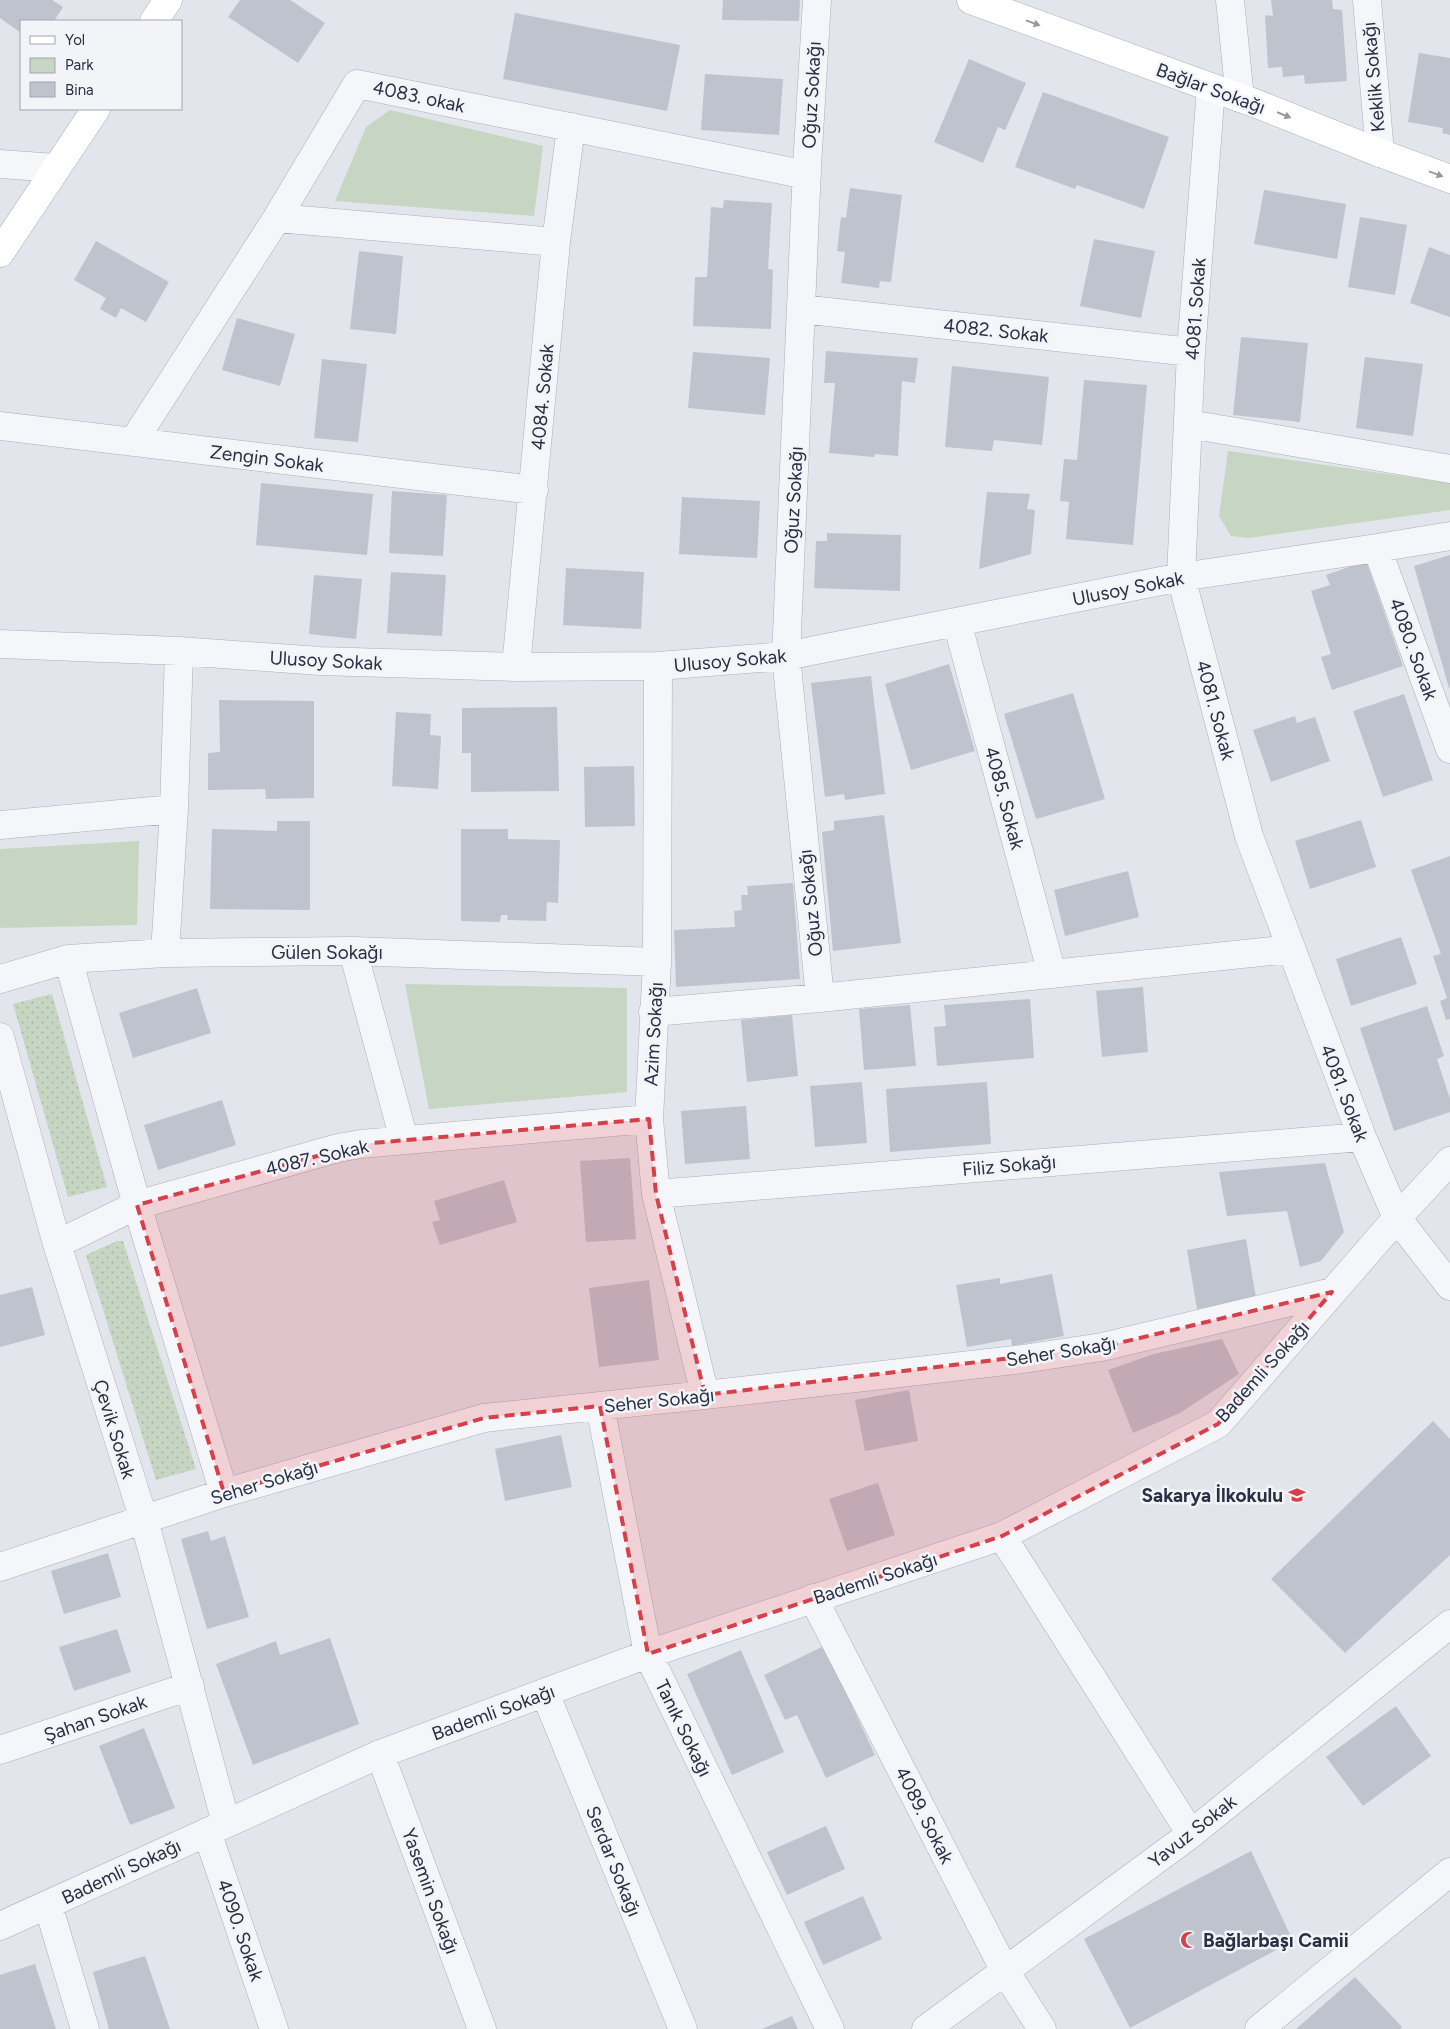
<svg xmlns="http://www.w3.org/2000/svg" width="1450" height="2029" font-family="Figtree,sans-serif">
  <defs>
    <pattern id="grass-dots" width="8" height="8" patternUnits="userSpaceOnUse" patternTransform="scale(1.25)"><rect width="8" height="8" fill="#c6d6c2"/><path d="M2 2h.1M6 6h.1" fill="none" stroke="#aab8a8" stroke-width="1.8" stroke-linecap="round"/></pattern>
  </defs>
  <rect width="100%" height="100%" fill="#e2e5eb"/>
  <!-- grass -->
  <path fill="url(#grass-dots)" d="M52 994 107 1187 68 1197 13 1004Z
    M117 1241H123L196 1469 156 1480 86 1255Z"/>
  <!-- park -->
  <path fill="#c6d6c2" d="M390 110 543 146 534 216 335 201 366 127Z
    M1228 451 1450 483V510L1249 538 1231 536 1219 516Z
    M139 841 137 925 0 928V849Z
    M405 984 627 988V1092L429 1109Z"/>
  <!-- building -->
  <path fill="#bfc3ce" d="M0 0H52L63 7 54 21H21V33L0 18Z
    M240 0H290L325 23 298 63 228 17Z
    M723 0H800L799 21 722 20Z
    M1271 0H1332L1333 9 1342 10 1347 81 1305 84 1304 75 1283 77 1282 67 1268 68 1265 15 1273 16Z
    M515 13 680 45 667 111 503 79Z
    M1419 53 1450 58V135L1442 133 1443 128 1408 122Z
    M969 59 1026 83 1005 130 998 127 983 163 934 142Z
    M705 74 783 79 779 135 701 130Z
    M1043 92 1169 137 1144 209 1077 185 1075 189 1015 167Z
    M850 188 902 195 891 282 880 281 879 288 841 283 845 252 837 251 841 217 846 218Z
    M1264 190 1346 204 1337 259 1254 244Z
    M724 200 772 203 768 269 773 270 771 329 693 326 695 277H707L711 207 723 208Z
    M1360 217 1407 225 1395 295 1348 287Z
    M1094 239 1155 251 1141 318 1080 306Z
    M96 241 169 282 146 322 121 308 116 318 100 309 106 298 74 280Z
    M1429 247 1450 255V317L1410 303Z
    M359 251 403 256 396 334 350 329Z
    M237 318 295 334 280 386 222 370Z
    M1241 337 1308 343 1300 422 1233 415Z
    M826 351 918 358 915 383 902 381 898 456 875 454 874 457 829 453 835 383H824Z
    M693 352 770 358 765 415 688 408Z
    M1365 357 1423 364 1413 436 1356 428Z
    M322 359 367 364 358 442 314 438Z
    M952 366 1049 377 1042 445 994 440 992 451 945 447Z
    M1084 380 1147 385 1133 545 1066 539 1069 502 1060 501 1064 459 1077 460Z
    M261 483 373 494 367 555 256 545Z
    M392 491 447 495 443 556 389 553Z
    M987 492 1030 494 1027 509 1035 510 1031 554 979 569Z
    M682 497 760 501 757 558 679 554Z
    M827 533 901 535 900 591 814 588 816 541H827Z
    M1450 555V688H1449L1414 566Z
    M1366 561 1403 666 1332 690 1321 657 1331 654 1311 591 1330 585 1326 575Z
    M566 568 644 572 641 629 563 625Z
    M391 572 446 575 442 636 387 633Z
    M314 575 362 579 356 639 309 634Z
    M949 664 975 751 911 770 885 684Z
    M871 676 885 794 845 800 844 794 825 797 811 683Z
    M1073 693 1105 799 1036 819 1004 714Z
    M1404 694 1433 780 1383 797 1353 711Z
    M219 700 314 701V798L266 799 265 789 208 790V753L220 752Z
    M557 707 559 791 471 792V753H462V708Z
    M396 712 431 714 430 735 441 736 438 789 392 786Z
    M1295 716 1297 723 1315 717 1330 761 1271 782 1253 730Z
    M634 766 635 826 585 827 584 767Z
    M884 815 901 943 833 951 822 832 834 830V821Z
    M1361 820 1376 867 1310 889 1295 841Z
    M277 821H310V910L210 909 212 829 277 831Z
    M461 829H508V839L560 840 558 903 547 902 546 921 507 920 508 915H501L500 922 461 921Z
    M1450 856V1019L1446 1020 1440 1001 1447 998 1433 956 1441 954 1411 870Z
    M1128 871 1139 917 1065 936 1054 890Z
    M793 883 800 979 676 987 674 930 735 927 734 911 742 910 741 895H748L747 886Z
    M1401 937 1417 984 1351 1006 1336 959Z
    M1143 987 1148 1052 1102 1057 1096 991Z
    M197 988 211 1033 133 1058 119 1013Z
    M1030 999 1034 1058 937 1066 934 1027 946 1026 944 1005Z
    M910 1005 916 1066 864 1070 859 1009Z
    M1427 1006 1444 1056 1437 1059 1450 1099V1112L1394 1131 1360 1028Z
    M792 1015 798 1076 747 1082 741 1020Z
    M862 1082 867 1143 815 1147 810 1086Z
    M987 1082 991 1144 890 1152 886 1089Z
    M222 1100 236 1145 158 1170 144 1125Z
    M746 1106 750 1159 685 1164 681 1111Z
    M630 1158 636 1239 586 1242 580 1161Z
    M1325 1163 1344 1232 1321 1261 1300 1267 1287 1211 1227 1216 1219 1172Z
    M504 1180 517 1222 440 1245 432 1222 440 1220 434 1201Z
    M1246 1239 1256 1298 1197 1309 1187 1250Z
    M1052 1274 1064 1336 1012 1346 1011 1339 967 1347 956 1285 1000 1278V1284Z
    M649 1280 659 1360 599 1367 589 1288Z
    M32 1287 45 1335 0 1347V1295Z
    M1222 1339 1239 1374 1180 1413 1133 1433 1108 1370 1154 1354Z
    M909 1390 918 1441 865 1451 855 1400Z
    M1433 1421 1450 1439V1555L1345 1653 1271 1579Z
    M561 1435 572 1487 505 1501 495 1449Z
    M878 1483 895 1535 847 1551 829 1499Z
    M208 1531 211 1541 225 1536 249 1617 207 1629 181 1539Z
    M108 1553 121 1597 64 1614 51 1571Z
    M117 1629 131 1672 74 1691 59 1647Z
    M330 1638 359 1724 253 1765 216 1664 276 1641 280 1655Z
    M824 1646 875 1755 826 1778 797 1715 785 1720 764 1675Z
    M741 1650 784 1752 732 1775 687 1674Z
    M1396 1706 1431 1756 1363 1806 1326 1757Z
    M144 1728 175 1808 130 1825 99 1746Z
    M826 1826 845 1869 787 1895 767 1852Z
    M1251 1851 1293 1941 1130 2028 1084 1939Z
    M863 1896 882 1939 823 1965 804 1922Z
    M145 1956 170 2029H109L93 1972Z
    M35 1964 56 2029H0V1975Z
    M1355 1977 1402 2027 1400 2029H1296Z
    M792 2016 798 2029H762Z"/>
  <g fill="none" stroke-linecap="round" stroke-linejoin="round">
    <!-- street casing -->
    <g stroke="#aaafb9" stroke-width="29">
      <path id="street" d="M817 0 807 167 786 656 820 998
        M1230 0 1240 98
        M1367 0 1380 153
        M1211 88 1191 352 1181 577 1249 836 1362 1137 1397 1218 1450 1286
        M0 164 56 168
        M277 218 556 242
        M801 309 1191 352
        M1189 424 1450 469
        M0 426 534 490
        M133 442 277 218 357 84 807 175
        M1377 548 1450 749
        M957 622 1052 974
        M0 644 179 651 320 661 516 667 658 666 786 656 1181 577 1377 548 1450 536
        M658 666 657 962 649 1119 656 1194 705 1395
        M516 667 556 242 571 127
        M0 825 174 809
        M353 951 404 1140
        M165 953 174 809 179 651
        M68 959 137 1205 224 1493
        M0 979 68 959 165 953 353 951 657 962
        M653 1012 820 998 1291 949
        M0 1037 57 1244 144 1520 226 1823
        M656 1194 1362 1137
        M57 1244 137 1205 338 1148 361 1144 649 1119
        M600 1406 648 1654 830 2029
        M1002 1536 1191 1834
        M0 1567 224 1493 484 1418 705 1395 1023 1359 1102 1347 1332 1292
        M813 1598 1005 1971 1042 2029
        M545 1693 683 2029
        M0 1750 190 1686
        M380 1754 482 2029
        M207 1832 274 2029
        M48 1905 85 2029
        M0 1926 380 1754 648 1654 1002 1536 1218 1424 1397 1218 1450 1161
        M926 2029 1191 1834 1450 1624
        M1259 2029 1450 1872"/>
    </g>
    <!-- secondary casing -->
    <g stroke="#aaafb9" stroke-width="29">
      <path id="secondary" d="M971 0 1257 104 1380 153 1450 179
        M154 21 168 0
        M0 253 96 109"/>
    </g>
    <!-- street -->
    <use href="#street" stroke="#f5f6f9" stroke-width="28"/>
    <!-- secondary -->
    <use href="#secondary" stroke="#fff" stroke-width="28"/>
  </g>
  <!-- one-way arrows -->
  <defs><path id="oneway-solid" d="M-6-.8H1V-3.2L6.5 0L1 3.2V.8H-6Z" transform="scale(1.25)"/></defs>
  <g fill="#9498a2">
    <use href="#oneway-solid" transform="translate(1033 23) rotate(20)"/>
    <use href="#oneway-solid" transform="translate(1284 115) rotate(22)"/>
    <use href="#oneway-solid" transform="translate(1436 174) rotate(20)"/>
  </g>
  <!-- marked area -->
  <path fill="#d7404a" fill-opacity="0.2" stroke="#d7404a" stroke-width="4" stroke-dasharray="10 6" stroke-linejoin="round" d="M649 1119 656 1194 705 1395 1102 1347 1332 1292 1218 1424 1002 1536 648 1654 600 1406 484 1418 224 1493 137 1205 361 1144Z"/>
  <!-- icons -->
  <defs>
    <g id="school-bare" transform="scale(1.35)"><path d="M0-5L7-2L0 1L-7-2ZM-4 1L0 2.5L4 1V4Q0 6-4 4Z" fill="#d7404a" stroke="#f2f4f8" stroke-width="2.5" paint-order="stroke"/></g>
    <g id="mosque-bare" transform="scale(1.35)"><path d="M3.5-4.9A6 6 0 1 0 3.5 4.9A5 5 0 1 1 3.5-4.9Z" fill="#d7404a" stroke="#f2f4f8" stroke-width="2.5" paint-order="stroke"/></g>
  </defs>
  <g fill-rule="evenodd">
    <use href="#school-bare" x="1297" y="1495"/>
    <use href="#mosque-bare" x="1189" y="1940"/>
  </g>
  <g text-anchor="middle" stroke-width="5" stroke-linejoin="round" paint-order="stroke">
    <!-- street labels -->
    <g font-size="19" fill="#293044" stroke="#f2f4f8">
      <text transform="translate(1373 77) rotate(-95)" y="7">Keklik Sokağı</text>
      <text transform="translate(1211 88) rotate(20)" y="7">Bağlar Sokağı</text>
      <text transform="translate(811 95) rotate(-87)" y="7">Oğuz Sokağı</text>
      <text transform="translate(419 96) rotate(12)" y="7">4083. okak</text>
      <text transform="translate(1195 309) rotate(-86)" y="7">4081. Sokak</text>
      <text transform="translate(996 330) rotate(6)" y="7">4082. Sokak</text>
      <text transform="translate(542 397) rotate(-85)" y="7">4084. Sokak</text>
      <text transform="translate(267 458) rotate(7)" y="7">Zengin Sokak</text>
      <text transform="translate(793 500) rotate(-87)" y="7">Oğuz Sokağı</text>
      <text transform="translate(1128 588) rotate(-11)" y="7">Ulusoy Sokak</text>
      <text transform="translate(1414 649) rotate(70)" y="7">4080. Sokak</text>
      <text transform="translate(326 660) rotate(3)" y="7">Ulusoy Sokak</text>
      <text transform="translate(730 660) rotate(-5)" y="7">Ulusoy Sokak</text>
      <text transform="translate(1216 710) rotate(75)" y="7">4081. Sokak</text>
      <text transform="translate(1005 798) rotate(75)" y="7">4085. Sokak</text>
      <text transform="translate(810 903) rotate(-96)" y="7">Oğuz Sokağı</text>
      <text x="327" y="959">Gülen Sokağı</text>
      <text transform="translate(653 1034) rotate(-87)" y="7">Azim Sokağı</text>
      <text transform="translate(1345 1093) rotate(69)" y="7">4081. Sokak</text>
      <text transform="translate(317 1157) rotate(-13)" y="7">4087. Sokak</text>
      <text transform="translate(1009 1165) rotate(-5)" y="7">Filiz Sokağı</text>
      <text transform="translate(1061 1351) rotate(-9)" y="7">Seher Sokağı</text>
      <text transform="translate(1262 1371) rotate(-48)" y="7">Bademli Sokağı</text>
      <text transform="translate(659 1400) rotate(-6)" y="7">Seher Sokağı</text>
      <text transform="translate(115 1429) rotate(73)" y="7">Çevik Sokak</text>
      <text transform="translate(264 1482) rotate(-17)" y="7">Seher Sokağı</text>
      <text transform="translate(875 1578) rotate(-18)" y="7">Bademli Sokağı</text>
      <text transform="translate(493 1712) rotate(-20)" y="7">Bademli Sokağı</text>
      <text transform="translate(95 1718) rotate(-19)" y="7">Şahan Sokak</text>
      <text transform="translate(684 1728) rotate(64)" y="7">Tanık Sokağı</text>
      <text transform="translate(925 1815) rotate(63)" y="7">4089. Sokak</text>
      <text transform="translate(1192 1831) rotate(-38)" y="7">Yavuz Sokak</text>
      <text transform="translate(614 1861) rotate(68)" y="7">Serdar Sokağı</text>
      <text transform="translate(121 1871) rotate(-25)" y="7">Bademli Sokağı</text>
      <text transform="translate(431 1891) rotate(70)" y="7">Yasemin Sokağı</text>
      <text transform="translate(241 1930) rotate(71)" y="7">4090. Sokak</text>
    </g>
    <!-- poi labels -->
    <g font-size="19" font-weight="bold" fill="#293044" stroke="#f2f4f8" text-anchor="end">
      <text x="1283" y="1502">Sakarya İlkokulu</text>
      <text x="1203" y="1947" text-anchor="start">Bağlarbaşı Camii</text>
    </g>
  </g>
  <!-- legend -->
  <rect x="20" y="20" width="162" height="90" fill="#f2f4f8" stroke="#a2a6b0"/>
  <rect x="30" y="36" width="25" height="8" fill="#ffffff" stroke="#a2a6b0"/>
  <text x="65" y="45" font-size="15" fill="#293044">Yol</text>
  <rect x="30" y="58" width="25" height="15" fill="#c6d6c2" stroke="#a2a6b0"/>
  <text x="65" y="70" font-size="15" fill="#293044">Park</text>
  <rect x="30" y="82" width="25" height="15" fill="#bfc3ce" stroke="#a2a6b0"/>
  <text x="65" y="95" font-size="15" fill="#293044">Bina</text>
</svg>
